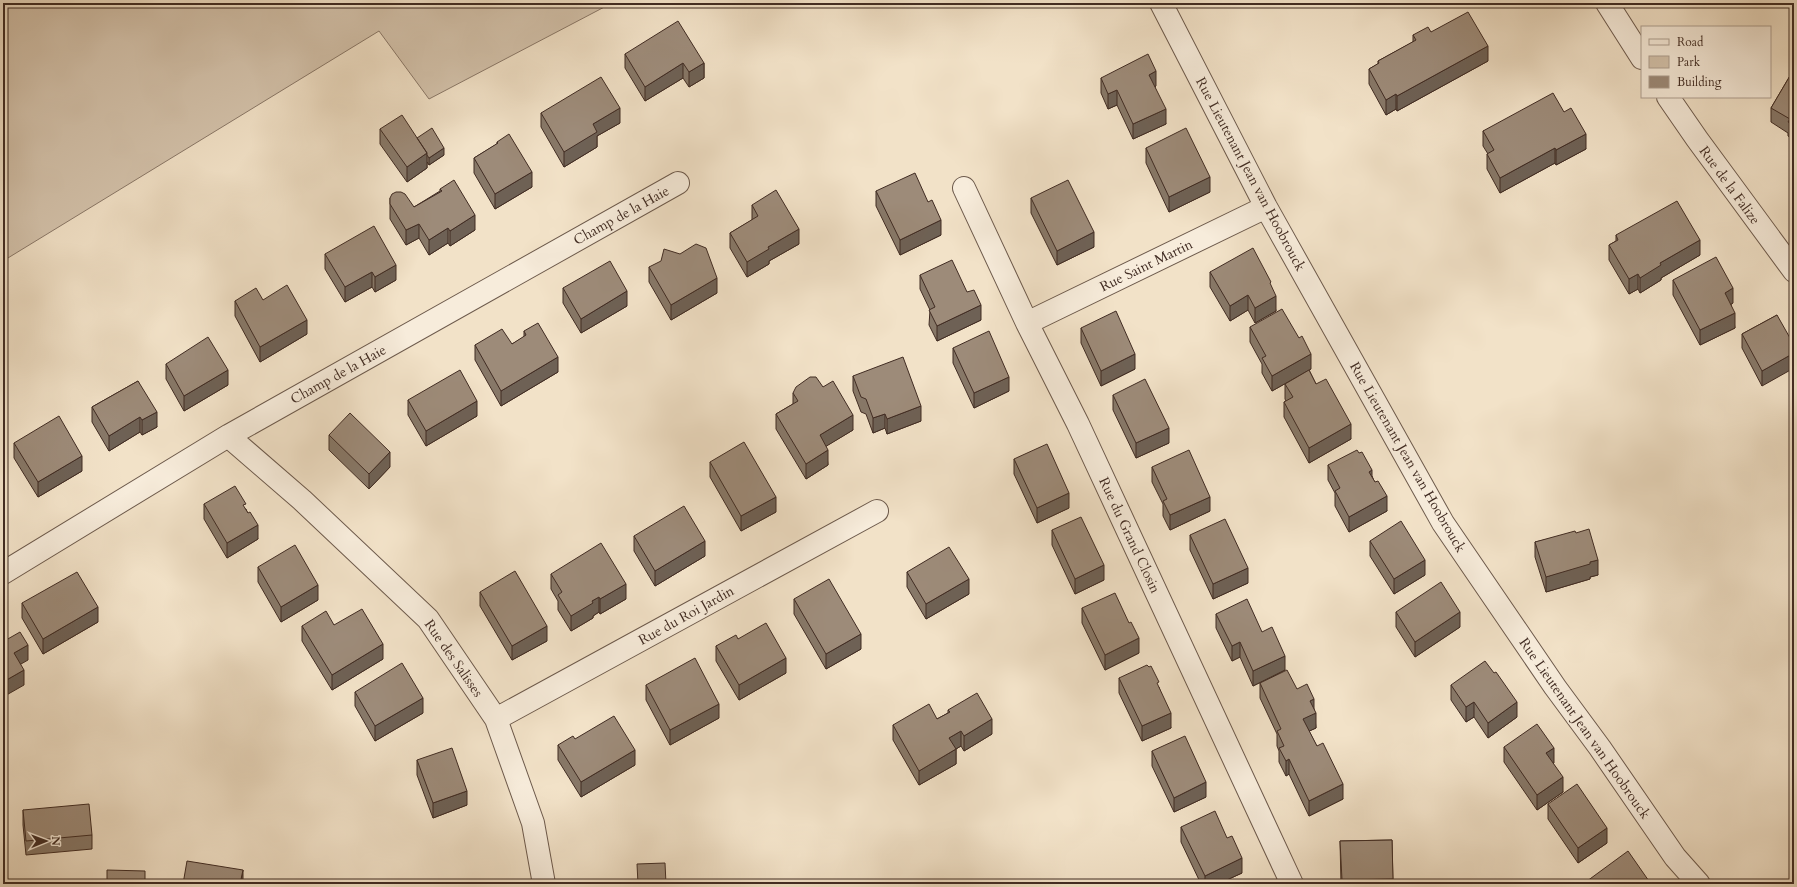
<svg xmlns="http://www.w3.org/2000/svg" width="1797" height="887" font-family="Cardo,serif">
  <rect width="100%" height="100%" fill="#f2e2c8"/>
  <filter id="stains"><feTurbulence type="fractalNoise" baseFrequency=".005" numOctaves="4"/><feColorMatrix values="0 0 0 0 .2 0 0 0 0 .09 0 0 0 0 .02 0 0 0 .5 -.17"/></filter>
  <radialGradient id="worn" r=".72"><stop offset=".6" stop-color="#630" stop-opacity="0"/><stop offset="1" stop-color="#630" stop-opacity=".3"/></radialGradient>
  <!-- green -->
  <path fill="#d4c3ac" stroke="#8a7868" d="M3 3H612L429 99 379 31 3 261Z"/>
  <g fill="none" stroke-linecap="round" stroke-linejoin="round">
    <!-- street casing -->
    <g stroke="#6d5a4c" stroke-width="24">
      <path id="street" d="M1161 3 1266 207 1443 523 1555 687 1600 748 1675 857 1699 884
        M1607 3 1642 58
        M1668 97 1697 139 1794 271
        M964 188 1027 323 1078 424 1292 884
        M1027 323 1266 207
        M228 436 302 500 428 619 496 719 533 823 544 884
        M3 573 228 436 678 183
        M496 719 877 511"/>
    </g>
    <!-- street -->
    <use href="#street" stroke="#f7ecdb" stroke-width="22"/>
  </g>
  <!-- wall -->
  <path fill="#877868" stroke="#412c23" d="M1431 32 1488 61 1397 111 1396 109 1386 115 1369 84V69L1378 64V61L1413 42V35Z
    M625 54 704 63V78L689 87 683 78 645 101 625 68Z
    M1794 69V140L1788 136V133L1771 122V108Z
    M1101 78 1156 86 1155 87 1166 124 1133 139 1117 105 1108 109 1101 93Z
    M1564 112 1586 149 1556 165 1555 163 1500 193 1487 169V154H1488L1483 146V131Z
    M541 113 620 123 597 136V147L564 167 541 127Z
    M380 129 417 138 444 155 429 165 427 162V168L407 182 380 144Z
    M497 142 532 187 495 209 474 173V158L497 144Z
    M1146 148 1210 192 1169 212 1146 163Z
    M440 189 475 230 450 246 448 243 429 255 419 238 406 245 390 219V198L414 207 440 191Z
    M876 191 941 235 900 255 876 206Z
    M1031 198 1094 247 1057 265 1031 213Z
    M752 205 799 244 769 261V264L747 277 730 248V233L752 220Z
    M1616 235 1700 255 1661 278V280L1640 293 1638 289 1629 294 1609 260V245L1616 241Z
    M325 254 396 280 375 292 372 287 345 302 325 269Z
    M649 267 717 293 671 320 649 282Z
    M1210 272 1271 286 1276 311 1255 323 1248 310 1230 321 1210 287Z
    M920 275 981 320 937 341 929 325 930 310 920 289Z
    M1673 280 1733 303 1731 304 1735 328 1700 345 1673 295Z
    M563 288 627 306 581 333 563 303Z
    M263 300 307 334 260 362 235 316V301Z
    M1777 315 1762 386 1742 348V334Z
    M1250 327 1311 369 1309 370 1316 384 1351 439 1309 463 1284 417V402L1286 401 1285 399V384L1297 377 1272 391 1262 373V364L1250 342Z
    M1081 328 1135 369 1101 386 1081 343Z
    M524 331 558 372 501 406 475 360V345L512 344 524 337Z
    M953 348 1009 391 974 408 953 363Z
    M166 364 228 385 184 411 166 379Z
    M853 376 921 421 887 434 885 428 873 433 866 414 861 412 853 391Z
    M138 381 157 427 142 435 140 432 109 451 92 422V407Z
    M823 387 853 430 826 446 828 465 806 479 776 429V414L793 404V393Z
    M1113 395 1169 443 1136 458 1113 410Z
    M408 400 477 416 426 446 408 415Z
    M329 435 390 467 369 489 329 450Z
    M14 443 82 471 38 497 14 458Z
    M1014 459 1069 508 1037 523 1014 474Z
    M710 462 776 512 741 531 710 477Z
    M1328 465 1372 476 1387 511 1349 532 1335 506V493L1328 480Z
    M1152 467 1210 511 1170 530 1163 516V504L1152 482Z
    M204 504 246 509 258 539 227 558 204 519Z
    M1052 530 1104 580 1075 594 1052 545Z
    M1576 533 1598 575 1590 577V579L1546 592 1535 557V542Z
    M1190 535 1248 583 1213 599 1190 550Z
    M634 536 705 556 655 586 634 551Z
    M1370 541 1425 575 1394 594 1370 556Z
    M258 567 318 600 281 622 258 582Z
    M907 572 969 594 926 619 907 587Z
    M551 574 626 599 600 614 599 612 593 616V618L571 631 558 610V601L551 589Z
    M480 592 547 641 512 660 480 606Z
    M794 599 861 649 826 669 794 614Z
    M22 603 98 622 43 654 22 618Z
    M1082 608 1139 653 1105 670 1082 623Z
    M1396 612 1460 627 1415 657 1396 627Z
    M1216 614 1262 632 1285 670 1253 686 1240 657 1232 661 1216 628Z
    M334 625 383 659 332 690 302 641V626Z
    M738 639 786 673 739 700 716 661V646Z
    M1119 678 1159 687 1171 728 1142 741 1119 693Z
    M1260 683 1297 689 1314 709 1316 728 1309 731 1343 799 1309 816 1289 774 1286 776 1279 762V751L1277 746V734L1260 698Z
    M646 685 719 718 670 745 646 700Z
    M1451 685 1517 717 1488 738 1474 717 1466 722 1451 700Z
    M355 692 423 713 375 741 355 706Z
    M948 710 992 734 964 751 961 746 956 749V764L919 785 893 740V725L937 719 948 713Z
    M558 745 635 765 581 797 558 760Z
    M1504 747 1554 763H1553L1563 792 1537 810 1504 762Z
    M1152 751 1206 797 1174 812 1152 766Z
    M417 760 467 805 433 818 417 775Z
    M1548 804 1607 843 1578 863 1548 819Z
    M23 810 92 835V849L26 855 23 825Z
    M1181 827 1242 873 1218 884H1201L1181 842Z
    M1392 840 1393 884H1341L1340 841Z"/>
  <!-- shaded-wall -->
  <path fill="#6e6155" stroke="#412c23" d="M1488 46V61L1397 111V96Z
    M683 63V78L645 101V87Z
    M704 63V78L689 87V72Z
    M1156 71V86L1149 90V75Z
    M1117 90V105L1108 109V94Z
    M1396 94V109L1386 115V100Z
    M620 108V123L597 136V147L564 167V152L593 124Z
    M1166 109V124L1133 139V124Z
    M1586 134V149L1556 165V150Z
    M444 148V155L429 165V158Z
    M1555 148V163L1500 193V178Z
    M427 153V168L407 182V167Z
    M532 172V187L495 209V194Z
    M1210 177V192L1169 212V197Z
    M475 215V230L450 246V231Z
    M941 220V235L900 255V240Z
    M419 224V238L406 245V230Z
    M448 228V243L429 255V240Z
    M799 229V244L769 261V264L747 277V262L768 247Z
    M1094 232V247L1057 265V251Z
    M1700 240V255L1661 278V280L1640 293V278L1660 263Z
    M396 265V280L375 292V277Z
    M372 272V287L345 302V287Z
    M1638 274V289L1629 294V279Z
    M717 278V293L671 320V305Z
    M1733 288V303L1725 308V293Z
    M627 291V306L581 333V319Z
    M1248 295V310L1230 321V306Z
    M1276 296V311L1255 323V308Z
    M981 305V320L937 341V326Z
    M1735 313V328L1700 345V330Z
    M307 320V334L260 362V347Z
    M1794 353V368L1762 386V371Z
    M1135 354V369L1101 386V371Z
    M1311 354V369L1272 391V376Z
    M558 357V372L501 406V391Z
    M228 370V385L184 411V396Z
    M1009 377V391L974 408V393Z
    M477 401V416L426 446V431Z
    M921 406V421L887 434V419Z
    M157 412V427L142 435V420Z
    M885 414V428L873 433V418Z
    M853 415V430L820 450V435Z
    M140 417V432L109 451V436Z
    M1351 424V439L1309 463V448Z
    M1169 428V443L1136 458V443Z
    M828 450V465L806 479V464Z
    M390 452V467L369 489V474Z
    M82 456V471L38 497V482Z
    M1372 470V485L1369 472Z
    M1069 493V508L1037 523V508Z
    M1387 496V511L1349 532V517Z
    M776 497V512L741 531V516Z
    M1210 497V511L1170 530V515Z
    M258 525V539L227 558V543Z
    M705 541V556L655 586V571Z
    M1425 560V575L1394 594V579Z
    M1598 560V575L1590 577V579L1546 592V577L1590 562Z
    M1104 565V580L1075 594V579Z
    M1248 568V583L1213 599V584Z
    M969 579V594L926 619V604Z
    M626 584V599L600 614V599Z
    M318 585V600L281 622V607Z
    M599 597V612L593 616V618L571 631V616L592 601Z
    M98 607V622L43 654V639Z
    M1460 612V627L1415 657V642Z
    M547 626V641L512 660V646Z
    M861 634V649L826 669V654Z
    M1139 638V653L1105 670V655Z
    M1240 642V657L1232 661V646Z
    M383 644V659L332 690V675Z
    M28 645V660L14 668V653Z
    M1285 656V670L1253 686V671Z
    M786 658V673L739 700V685Z
    M24 670V685L3 697V682Z
    M423 698V713L375 741V726Z
    M1314 699V714L1316 713V728L1303 734V719L1310 701Z
    M1474 702V717L1466 722V707Z
    M1517 702V717L1488 738V723Z
    M719 704V718L670 745V730Z
    M1171 713V728L1142 741V726Z
    M992 719V734L964 751V736Z
    M961 731V746L949 753V738Z
    M1554 748V763L1546 768V753Z
    M956 749V764L919 785V771Z
    M635 750V765L581 797V782Z
    M1289 759V774L1286 776V761Z
    M1563 777V792L1537 810V795Z
    M1206 782V797L1174 812V798Z
    M1343 784V799L1309 816V801Z
    M467 791V805L433 818V803Z
    M1607 828V843L1578 863V848Z
    M1242 858V873L1218 884H1205V876Z
    M243 870V884H240Z"/>
  <!-- building -->
  <path fill="#9d8b79" stroke="#412c23" d="M1468 12 1488 46 1397 96 1396 94 1386 100 1369 69 1379 63 1378 61 1416 40 1413 35 1428 27 1431 32Z
    M678 21 704 63 689 72 683 63 645 87 625 54Z
    M1148 54 1156 71 1149 75 1166 109 1133 124 1117 90 1108 94 1101 78Z
    M1794 69V125L1788 122 1790 119 1771 108Z
    M601 77 620 108 593 124 597 132 564 152 541 113Z
    M1553 93 1564 112 1571 108 1586 134 1556 150 1555 148 1500 178 1487 154 1494 150 1483 131Z
    M402 115 427 153 407 167 380 129Z
    M432 128 444 148 429 158 427 155V153L417 138Z
    M1186 128 1210 177 1169 197 1146 148Z
    M509 134 532 172 495 194 474 158 498 143 497 142Z
    M915 173 928 202 932 200 941 220 900 240 876 191Z
    M454 180 475 215 450 231 448 228 429 240 419 224 406 230 390 204V198L392 194 396 192H401L405 194 414 207 442 191 440 189Z
    M1068 180 1094 232 1057 251 1031 198Z
    M776 190 799 229 768 247 769 249 747 262 730 233 758 216 752 205Z
    M1677 201 1700 240 1660 263 1661 265 1640 278 1638 274 1629 279 1609 245 1618 240 1616 235Z
    M374 226 396 265 375 277 372 272 345 287 325 254Z
    M696 244 706 248 717 278 671 305 649 267 661 261 664 249 680 254Z
    M1253 248 1271 282 1270 283 1276 296 1255 308 1248 295 1230 306 1210 272Z
    M1716 257 1733 288 1725 293 1735 313 1700 330 1673 280Z
    M952 260 967 292 974 290 981 305 937 326 929 310 935 307 920 275Z
    M610 261 627 291 581 319 563 288Z
    M287 285 307 320 260 347 235 301 256 288 263 300Z
    M1282 309 1299 338 1302 336 1311 354 1272 376 1262 358 1266 356 1250 327Z
    M1116 311 1135 354 1101 371 1081 328Z
    M1777 315 1794 345V353L1762 371 1742 334Z
    M538 323 558 357 501 391 475 345 502 329 512 344 526 335 524 331Z
    M989 331 1009 377 974 393 953 348Z
    M208 337 228 370 184 396 166 364Z
    M903 357 921 406 887 419 885 414 873 418 866 399 861 397 853 376Z
    M460 370 477 401 426 431 408 400Z
    M1309 370 1316 384 1326 379 1351 424 1309 448 1284 402 1293 397 1285 384Z
    M810 377H816L823 387 833 381 853 415 820 435 828 450 806 464 776 414 798 401 793 393 796 387Z
    M1145 379 1169 428 1136 443 1113 395Z
    M138 381 157 412 142 420 140 417 109 436 92 407Z
    M350 413 390 452 369 474 329 435Z
    M59 416 82 456 38 482 14 443Z
    M744 442 776 497 741 516 710 462Z
    M1047 444 1069 493 1037 508 1014 459Z
    M1189 450 1210 497 1170 515 1163 501 1167 499 1152 467Z
    M1357 450 1359 453 1362 452 1372 470 1369 472 1375 482 1378 481 1387 496 1349 517 1335 491 1340 488 1328 465Z
    M235 486 246 504 243 505 248 513 250 512 258 525 227 543 204 504Z
    M684 506 705 541 655 571 634 536Z
    M1081 517 1104 565 1075 579 1052 530Z
    M1225 519 1248 568 1213 584 1190 535Z
    M1401 521 1425 560 1394 579 1370 541Z
    M1589 529 1598 560 1590 562V564L1546 577 1535 542 1575 531 1576 533Z
    M601 543 626 584 600 599 599 597 592 601 593 603 571 616 558 595 562 592 551 574Z
    M295 545 318 585 281 607 258 567Z
    M949 547 969 579 926 604 907 572Z
    M515 571 547 626 512 646 480 592Z
    M77 572 98 607 43 639 22 603Z
    M829 579 861 634 826 654 794 599Z
    M1441 582 1460 612 1415 642 1396 612Z
    M1115 593 1129 623 1131 622 1139 638 1105 655 1082 608Z
    M1247 599 1262 632 1272 627 1285 656 1253 671 1240 642 1232 646 1216 614Z
    M362 609 383 644 332 675 302 626 326 611 334 625Z
    M766 623 786 658 739 685 716 646 736 635 738 639Z
    M20 632 28 645 14 653 24 670 3 682V636L6 640Z
    M695 658 719 704 670 730 646 685Z
    M1485 661 1494 673 1496 672 1517 702 1488 723 1474 702 1466 707 1451 685Z
    M402 663 423 698 375 726 355 692Z
    M1147 665 1149 667 1151 666 1159 682 1157 683 1171 713 1142 726 1119 678Z
    M1287 670 1297 689 1307 684 1314 699 1310 701 1316 713 1303 719 1317 746 1323 743 1343 784 1309 801 1289 759 1286 761 1279 748 1284 746 1277 731 1281 729 1260 683Z
    M977 693 992 719 964 736 961 731 949 738 956 749 919 771 893 725 929 704 937 719 950 712 948 710Z
    M614 716 635 750 581 782 558 745 573 736 575 739Z
    M1537 724 1554 748 1546 753 1563 777 1537 795 1504 747Z
    M1185 736 1206 782 1174 798 1152 751Z
    M452 748 467 791 433 803 417 760Z
    M1577 784 1607 828 1578 848 1548 804Z
    M89 804 92 835 26 841 23 810Z
    M1215 811 1227 838 1232 836 1242 858 1205 876 1181 827Z
    M1392 840 1393 879 1342 880 1340 841Z
    M1628 851 1651 884H1583Z
    M187 861 243 870 240 884H183Z
    M665 863 666 884H638L637 864Z
    M107 870 145 871V884H107Z"/>
  <g text-anchor="middle" stroke-width="3" stroke-linejoin="round" paint-order="stroke">
    <!-- street labels -->
    <g font-size="14" fill="#412c23" stroke="#f7ecdb">
      <text transform="translate(1251 174) rotate(62)" y="5">Rue Lieutenant Jean van Hoobrouck</text>
      <text transform="translate(1730 185) rotate(54)" y="5">Rue de la Falize</text>
      <text transform="translate(621 215) rotate(-29)" y="5">Champ de la Haie</text>
      <text transform="translate(1146 265) rotate(-26)" y="5">Rue Saint Martin</text>
      <text transform="translate(338 374) rotate(-29)" y="5">Champ de la Haie</text>
      <text transform="translate(1408 457) rotate(60)" y="5">Rue Lieutenant Jean van Hoobrouck</text>
      <text transform="translate(1130 535) rotate(65)" y="5">Rue du Grand Closin</text>
      <text transform="translate(686 615) rotate(-29)" y="5">Rue du Roi Jardin</text>
      <text transform="translate(454 658) rotate(55)" y="5">Rue des Salisses</text>
      <text transform="translate(1585 728) rotate(55)" y="5">Rue Lieutenant Jean van Hoobrouck</text>
    </g>
  </g>
  <!-- margin -->
  <rect width="1797" height="887" fill="none" stroke="#f2e2c8" stroke-width="16"/>
  <rect x="4" y="4" width="1789" height="879" fill="none" stroke="#412c23" stroke-width="2"/>
  <rect x="8" y="8" width="1781" height="871" fill="none" stroke="#412c23"/>
  <!-- legend -->
  <rect x="1641" y="26" width="130" height="72" fill="#f7ecdb" stroke="#ae9f91"/>
  <rect x="1649" y="39" width="20" height="6" fill="#f7ecdb" stroke="#ae9f91"/>
  <text x="1677" y="46" font-size="12" fill="#412c23">Road</text>
  <rect x="1649" y="56" width="20" height="12" fill="#d4c3ac" stroke="#ae9f91"/>
  <text x="1677" y="66" font-size="12" fill="#412c23">Park</text>
  <rect x="1649" y="76" width="20" height="12" fill="#9d8b79" stroke="#ae9f91"/>
  <text x="1677" y="86" font-size="12" fill="#412c23">Building</text>
  <!-- north arrow -->
  <g transform="translate(46 841) rotate(89)" stroke="#f7ecdb" stroke-width="3" paint-order="stroke">
  <path d="M0-3L7 15L0 10L-7 15Z" fill="#412c23"/>
  <text y="-6" font-size="11" font-weight="bold" text-anchor="middle" fill="#412c23">N</text>
  </g>
  <rect width="100%" height="100%" filter="url(#stains)"/>
  <rect width="100%" height="100%" fill="url(#worn)"/>
</svg>
